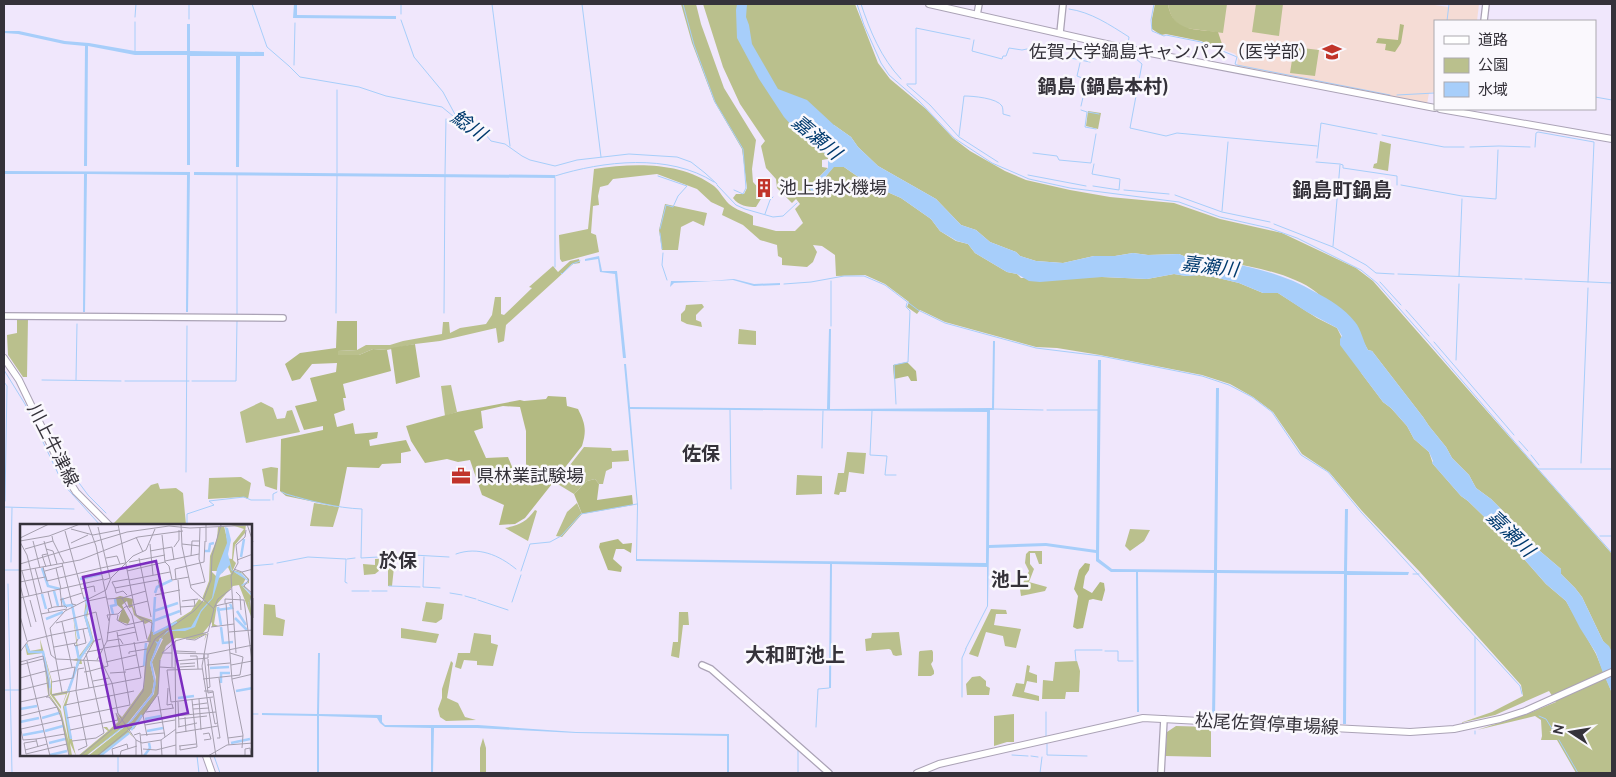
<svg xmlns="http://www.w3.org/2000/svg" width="1616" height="777" font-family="Cabin,'Noto Sans JP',sans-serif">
  <rect width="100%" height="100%" fill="#f0e7fc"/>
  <!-- education -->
  <path fill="#f5dcd5" d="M1155 4H1427L1449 7 1450 4H1479L1477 21H1435V92L1429 93 1427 104 1237 67 1238 58 1235 54 1201 41 1166 34 1161 35 1152 29V19Z"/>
  <!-- green -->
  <path fill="#bac08d" d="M681 4H696L701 24 724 88 756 140 752 169 753 182 764 194 756 207C747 207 739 206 733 198L736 194H744L747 188 742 149 714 101 692 43Z
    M703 4H855L878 63 890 79 926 109 953 138 970 151 1005 171 1026 180 1070 190 1110 197 1174 203 1220 219 1282 233 1356 268 1373 281 1612 554V652L1603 641 1582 597 1575 588 1561 574V569L1520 534 1502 510 1491 499 1476 488 1469 475 1452 458 1446 447 1429 426 1423 417 1372 351 1368 350 1364 343C1350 328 1332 305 1316 292 1287 269 1223 261 1186 257L1179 254 1148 255 1133 253 1115 256H1094L1063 263 1036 261 1020 256 1016 252 990 242 976 230 961 225 936 199 878 166 858 147 851 137 834 125 790 124 828 156V159L822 160V167L828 168 812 184 816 189 834 166 844 167 867 183 901 198 931 219 940 231 956 241 968 244 975 253 1007 272 1017 274 1021 278 1102 277 1147 279 1174 274 1186 276 1200 275 1214 277 1239 283 1263 293H1278L1317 318 1337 328 1352 358 1362 374 1383 402 1391 408 1407 426 1414 439 1429 452 1433 464 1461 496 1468 501 1501 533 1546 584 1566 601 1596 654 1612 693V773H1576L1557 740H1541L1542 736 1541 720 1535 716 1477 730 1527 714 1556 702 1549 691 1495 715 1460 723 1492 712 1523 696 1521 685 1420 572 1362 511 1329 472 1302 454 1273 412 1253 397 1230 384 1202 375 1100 355 1057 348 1036 347 945 322 920 310 917 314 907 307 909 302 885 284 865 275 836 276 835 255 822 246 813 245 817 252 813 262 807 267 782 265V258L778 256 777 245 760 240 743 225 722 215 724 208 711 202 697 189 657 174 613 179 608 185 600 187 598 196 599 205 593 206 591 233 596 235 599 252 562 262 560 259 559 235 588 229 594 169C632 163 681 161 714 186 720 191 723 198 729 204 736 210 745 212 753 216V225L776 231H795L803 223 795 209 800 204 796 199 792 203 777 188 776 179 766 168 761 146 765 141 740 104 723 67Z
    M1168 4H1227L1223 33 1185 28C1174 23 1170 16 1168 4Z
    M1256 4H1283L1279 36 1252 32Z
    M1294 47 1319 50 1315 76 1290 73Z
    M1088 111 1101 113 1098 129 1086 126Z
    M1380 141 1391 144 1388 171 1373 168 1374 164 1377 163Z
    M665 204 707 213 704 226 693 221 681 227 678 250H662L659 230Z
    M579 259 580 263 573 264 506 325 504 341 498 343 496 328 440 341 415 344 387 350 373 349 359 355H338V351L357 350 366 345H390L403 341 442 334 443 322H449L450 333 460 328 486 324 492 315 495 297H501V314L504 315 532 288 529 287 553 266 558 272 570 261Z
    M702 304 704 307 696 315V320L701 322 702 327 687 324 681 321V314L685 310 686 305Z
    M17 318H28L27 377H23L8 355 7 335 17 333Z
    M739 329 756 331V345L738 344Z
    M451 385 457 412 445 416 441 386Z
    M261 402 273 408 277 419 285 418 287 411 292 410 300 432 246 443 240 412Z
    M584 447 611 448 612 451 628 450 629 461 612 462V468L606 471 603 484H599L595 479 587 481 574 494 556 483Z
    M847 452 866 453 864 474 849 472 846 492H840L839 495 834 494 838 473H844Z
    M271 467 278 468 277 490 265 486 262 469Z
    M797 475 822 476V494L796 495Z
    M241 477 251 483 248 499 243 497 208 499 209 478Z
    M158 483 160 489 176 488 183 493 186 525 118 526 114 523 151 485Z
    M314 503 339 507 333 527 310 526Z
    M577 503 582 514 562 537 556 536 567 512Z
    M535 510 537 511 528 541 505 528C520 525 526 522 535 510Z
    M1130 529 1150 530 1144 541 1130 551 1125 546Z
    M1029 551H1042V564H1039L1035 553H1030V564L1034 569 1029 582 1047 587 1045 591 1021 596 1020 589 1029 571 1025 563 1026 554Z
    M395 558 392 586H388V570H380L375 574 364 575 363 564 375 565V559Z
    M426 602 444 604 442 619 436 623 422 621Z
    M264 604 275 605 276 617 285 620 283 636 263 635Z
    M991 609 1006 610 1007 614H996L994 625 1021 629 1016 648 1005 646 1003 636 986 632 978 657 969 654Z
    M679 612H688L689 625H683L679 658 671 656 673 642H678Z
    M401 628 439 634 436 643 401 638Z
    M899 632 902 655 896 656 893 655 891 650 889 649 866 651 865 639 871 638 872 633Z
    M474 633 491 635V643L498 645 493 666 477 665V661L464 660 461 669 455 667 458 653H470Z
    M932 650 933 652V661L931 664 934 671V674L931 676H918L919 652 920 651Z
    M451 661 453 663 447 698 458 703 465 717 476 720 446 721 440 717 438 709 442 698V689Z
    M1077 661 1080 671 1079 692H1066L1065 699H1042L1043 680 1053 681 1055 662Z
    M1027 665 1030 666 1029 672 1037 675V683L1027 681 1024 692 1039 696V701L1012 696 1016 683 1024 684Z
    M980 676 986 681V686L990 688 989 695H967L966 684 972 677Z
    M1014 714V742H1007L994 746V716Z
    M1176 726 1211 727V757L1165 756 1167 732Z
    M483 738 486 748V773H480V748Z"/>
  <!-- forest -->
  <path fill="#b3ba82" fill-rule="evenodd" d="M1155 4H1168C1172 32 1196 29 1218 32L1224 50 1201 41 1166 34 1161 35 1152 29V19Z
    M1400 24 1404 25 1401 43 1395 52 1385 50 1386 44 1376 43 1378 38 1398 40Z
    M337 321H357V350L338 351V355H359L373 349 387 350 391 371 343 384 346 398H343L345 410 334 414 337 427 353 423 355 434 378 432 377 438 369 440 370 446 406 440 411 451 401 453V463L382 464 379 468 347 467 339 507 286 496 280 491 281 439 323 430V426L304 430 295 406 317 401 310 378 336 372 337 363 312 364 300 379 292 381 285 364 300 353 336 348Z
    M415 344 420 377 396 384 391 348Z
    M907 362 916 371 917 381H911L908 376 894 379 893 365Z
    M548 396 566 397 567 406 578 409C585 423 587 430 582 446L525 518 515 524 499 525 504 505 482 495 470 460 458 462 447 459 425 463 411 441 406 426 457 412 520 400 524 401 546 399ZM503 406 520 407 526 431V469H513L508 457 486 458 474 431 483 428 481 411Z
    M595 479 599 484 597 500 632 495 633 505 582 514 574 494 587 481Z
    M618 539 623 544 632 543 631 553 624 549H616L613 559 622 567 621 572 608 570 599 547 600 543Z
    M1085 563 1090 564 1089 570 1085 576 1083 588 1092 593 1100 582 1104 583 1105 590 1102 601 1093 599 1089 600 1083 628 1077 629 1073 627 1078 596 1074 589 1079 570Z"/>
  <!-- water -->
  <path fill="#a7cefa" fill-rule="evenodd" d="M294 4H297V15L396 16V19L293 18Z
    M737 4H747L746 17 749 25 752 44 778 89 807 100 834 125 851 137 858 147 878 166 936 199 961 225 976 230 990 242 1016 252 1020 256 1036 261 1063 263 1094 256H1115L1133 253 1148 255 1179 254 1186 257C1231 262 1275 269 1315 292 1330 300 1344 308 1355 322 1361 329 1363 341 1368 350L1372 351 1423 417 1429 426 1446 447 1452 458 1469 475 1476 488 1491 499 1502 510 1520 534 1561 569V574L1575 588 1582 597 1603 641 1609 646 1612 652V693L1603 673 1596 653 1580 628 1566 601 1546 584 1501 533 1468 501 1461 496 1432 463 1433 461 1429 452 1414 439 1407 426 1391 408 1383 402 1340 345V339L1342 336 1337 328 1307 312 1278 293H1263L1239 283 1214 277 1200 275 1186 276 1174 274 1147 279 1102 277 1040 282 1029 281 1017 274 1007 272 975 253 968 244 957 241 940 231 931 219 901 198 867 183 844 167H834L812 192 809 188 828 168V156L793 127 784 117 759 79 737 38 736 10Z
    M187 24H190V51L264 52V56H240L239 167H236V56H190V165H187V55H135L88 46 87 166H84L85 46 64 44 18 34 4 33V31H19L65 41 89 43 135 51H187Z
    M4 171 190 172 188 312H186L187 175 87 174 85 312H83L84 174H4Z
    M194 172 555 175V178L194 175Z
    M599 256 602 271H617L626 358H623L615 274 600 272 598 259 585 261V259Z
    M734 279 754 284 780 283V285L754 286 733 280 674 283 670 287 671 281H710Z
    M829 329H831L830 409 992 408 993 341H995L994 410H990L989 545 1046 543 1096 550 1098 360H1101L1099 559 1112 569 1214 570 1216 388H1219L1217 570 1344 571 1345 509H1348L1347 571 1409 572 1408 575H1347L1346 724H1343L1344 574 1217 573 1215 718H1212L1214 573 1138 572 1139 712H1137L1136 572H1111L1096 561V553L1046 546 989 548 988 606 966 649H965L987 606V567L832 564 831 688H829L830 564 636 561 637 505 624 364H626L630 407 827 409ZM630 409 987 412 986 563 637 559 638 505Z
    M318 653H320L319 714 382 715V722L385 725H478L576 732 729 734V773H727V736L576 733 477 728H434L433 773H431V728L385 727 380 723 377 718 319 716V773H317V716L262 715V713L317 714Z"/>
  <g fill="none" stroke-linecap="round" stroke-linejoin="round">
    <!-- stream -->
    <path stroke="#a7cefa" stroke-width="1" d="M252 4 267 47 289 66 300 77 359 87 386 96 442 107 459 121 473 127 486 135 491 141 505 144 522 156 530 160 555 166 577 160 629 154 677 157 691 162 705 173 717 184
      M401 4V14
      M492 4 510 146
      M582 4 601 157
      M683 4 694 45 715 102 743 149 746 188 743 194 734 190
      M857 4 864 25 881 63 889 75 919 101 954 138 992 163 1029 179 1070 188 1179 202 1220 217 1269 228 1297 238 1361 270 1377 283 1428 341 1538 469H1612
      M861 4C870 31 881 58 901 79
      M1154 4 1151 20 1152 31 1164 36 1166 35 1201 42 1237 57 1235 64 1237 65 1390 95
      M1069 9C1091 12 1110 25 1129 37L1128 44
      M135 17 136 4
      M189 19V4
      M401 20 414 57 443 92 458 120
      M1447 21 1449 4
      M974 40 972 51 1002 59 1003 56H1006L1009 48 1022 50 1027 49 1090 62
      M135 51V22
      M1126 54 1135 58 1142 64 1130 128 1166 136 1177 133 1317 146
      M1080 63 1077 76 1087 80 1081 106
      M294 65 295 23
      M907 84H916V28L970 39
      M907 85 930 105 959 137 998 162
      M337 90V173
      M1397 95 1435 93
      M1595 97 1612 100
      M1081 110 1087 112 1085 127 1096 129
      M1088 112 1099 114
      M1382 135 1444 147H1464
      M959 136 964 96C973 96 997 98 1002 106 1003 108 1003 112 1003 114L1010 116
      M1470 147 1499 146 1530 147
      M1535 147 1536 133 1538 132 1594 142 1588 282
      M1033 153 1057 156 1059 160 1091 163 1096 134
      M1317 158 1321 123 1377 134
      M1316 162 1340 164 1343 165V168L1397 176V185
      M445 174 446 119
      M1028 175 1086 186
      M555 176C603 161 669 153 714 182
      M658 176 687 186 678 196 673 207 666 205 660 229
      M555 178V267
      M717 185 736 205 745 209 773 217 783 216 797 203
      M1401 185 1462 196 1496 199 1498 150
      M1093 186 1119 190 1120 179 1092 174 1094 164
      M1124 190 1169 194
      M1175 195 1222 212 1270 222
      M1222 211 1228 142
      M765 214 770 200 773 197
      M1274 224 1333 247 1366 265 1376 273 1394 274
      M660 233 662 249
      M1333 246 1340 165
      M663 253 662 265 667 280
      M561 273 562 274 572 264 580 261
      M1398 274 1522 279
      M1459 276 1462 199
      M1525 279 1612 283
      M1380 282 1401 305
      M784 284 811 282 844 276H864L885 285 918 310 945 323 1036 348 1101 356 1202 376 1229 385 1252 397 1272 412 1301 455 1328 472 1361 512 1520 686 1522 694
      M1406 310 1429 336
      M336 313 337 176
      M444 313 445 177
      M237 314V175
      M831 326V281
      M1434 342 1514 435
      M1456 360 1459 284
      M4 370 25 404 63 484 101 526
      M42 380 121 381
      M76 380 77 324
      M125 381H189
      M192 381H236L237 321
      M4 382 7 386 5 501
      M896 404 894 365 908 362 910 311 906 307 907 303
      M994 409 1043 410
      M730 410 731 489
      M1047 410H1098
      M872 411 870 455 887 456 885 475H896
      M52 438 56 439 68 468 88 495 106 513
      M1519 441 1528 451
      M822 448 823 411
      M1531 455 1539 465
      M1581 463 1588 288
      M1539 470 1612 553
      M186 472 187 326
      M282 492 286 494C311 501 336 508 362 509L361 558 413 555 449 557
      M273 500V494L277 492
      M4 507 74 509
      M173 526 187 525V514L214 505 209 501 244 497 251 500H270
      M1600 536H1612
      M456 554C478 546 499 555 516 569
      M424 557 423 587 440 588
      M347 559 355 558
      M11 562 12 508
      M277 563 308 557 346 559 345 582 347 583
      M251 566 273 564
      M4 570H21
      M521 571 530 544 550 542 561 536 581 514 637 504
      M1413 574H1419
      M8 584 12 773
      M389 586 420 587
      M352 591H369
      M372 591H387
      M450 593 462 595
      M465 596 476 599
      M478 600 508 610
      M512 602 521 575
      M1105 651H1118V661H1133
      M1076 661 1075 650H1102
      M4 690H21
      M962 697V658L966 649
      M251 714H258
      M1475 715V637
      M1539 716 1546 719 1554 732
      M816 727 818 689 829 688
      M1475 734V731
      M1046 736V712
      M1559 740 1578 773
      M1047 744V755L1087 756
      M1012 755 1028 756
      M118 756V773
      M197 756 199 773
      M214 756 220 773
      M1031 756 1038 757
      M798 773V750
      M1040 773 1042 757"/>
    <!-- tertiary casing -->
    <g stroke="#aba3b6" stroke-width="8">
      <path id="tertiary" d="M977 15 979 4
        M1484 21 1486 4
        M1060 33 1063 4
        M4 316 283 318
        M702 665 711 669 829 773
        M1161 773 1164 719"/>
    </g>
    <!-- secondary casing -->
    <g stroke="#aba3b6" stroke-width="8">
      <path id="secondary" d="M929 4 1124 48 1435 108
        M1440 109 1612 139
        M4 358 19 380 65 475 76 492 110 526
        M206 756 212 773
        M917 773 939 764 1143 718 1410 732 1454 729 1500 719 1525 711 1612 672"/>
    </g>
    <!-- tertiary -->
    <use href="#tertiary" stroke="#fff" stroke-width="5.5"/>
    <!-- secondary -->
    <use href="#secondary" stroke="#fff" stroke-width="6"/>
  </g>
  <!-- icons -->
  <defs>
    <g id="university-bare" transform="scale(1.5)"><path d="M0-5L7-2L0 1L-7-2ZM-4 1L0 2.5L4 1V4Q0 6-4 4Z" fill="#c1342a" stroke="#faf8fd" stroke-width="2.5" paint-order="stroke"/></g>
    <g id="building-bare" transform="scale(1.5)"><path d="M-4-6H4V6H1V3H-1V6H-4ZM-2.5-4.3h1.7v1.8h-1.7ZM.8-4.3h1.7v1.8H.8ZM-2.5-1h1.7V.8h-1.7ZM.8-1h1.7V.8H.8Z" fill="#c1342a" stroke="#faf8fd" stroke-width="2.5" paint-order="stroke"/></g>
    <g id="office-bare" transform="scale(1.5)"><path d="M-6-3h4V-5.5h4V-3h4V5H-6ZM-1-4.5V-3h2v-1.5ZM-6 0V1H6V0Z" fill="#c1342a" stroke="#faf8fd" stroke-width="2.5" paint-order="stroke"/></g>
  </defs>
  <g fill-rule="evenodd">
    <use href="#university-bare" x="1332" y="52"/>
    <use href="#building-bare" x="764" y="188"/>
    <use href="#office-bare" x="461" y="476"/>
  </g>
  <g text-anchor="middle" stroke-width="5" stroke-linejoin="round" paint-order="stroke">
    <!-- poi labels -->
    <g font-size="18" fill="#35323a" stroke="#faf8fd" text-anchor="start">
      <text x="1317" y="58" text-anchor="end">佐賀大学鍋島キャンパス（医学部）</text>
      <text x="779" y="194">池上排水機場</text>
      <text x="476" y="482">県林業試験場</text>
    </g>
    <!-- street labels -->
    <g font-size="18" fill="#35323a" stroke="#faf8fd">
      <text transform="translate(53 445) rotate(63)" y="6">川上牛津線</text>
      <text transform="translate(1267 724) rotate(3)" y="6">松尾佐賀停車場線</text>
    </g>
    <!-- neighbourhood labels -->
    <g font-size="19" font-weight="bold" fill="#35323a" stroke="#faf8fd">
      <text x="1103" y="93">鍋島 (鍋島本村)</text>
      <text x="701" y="460">佐保</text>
      <text x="398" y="567">於保</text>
      <text x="1010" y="586">池上</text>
    </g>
    <!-- water labels -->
    <g font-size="19" font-style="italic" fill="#003a6e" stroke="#faf8fd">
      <text transform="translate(469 125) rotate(35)" y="7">鯰川</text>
      <text transform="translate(817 137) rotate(40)" y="7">嘉瀬川</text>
      <text transform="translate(1210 266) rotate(7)" y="7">嘉瀬川</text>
      <text transform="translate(1511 533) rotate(44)" y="7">嘉瀬川</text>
    </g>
    <!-- quarter labels -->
    <g font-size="20" font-weight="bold" fill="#35323a" stroke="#faf8fd">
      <text x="1342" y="197">鍋島町鍋島</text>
      <text x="795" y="662">大和町池上</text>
    </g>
  </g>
  <!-- overview -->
  <g transform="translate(20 524)">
    <rect width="232" height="232" fill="#f0e7fc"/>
    <path d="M208 0H226L225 9 215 21 213 36 216 39 213 46 221 48 229 55V59L223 61 231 69 232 72 231 69 222 62 223 60 228 59 227 54 221 49H216L226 54 222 62 232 73 230 77 232 95 219 61 213 62 197 80 194 100 198 102 192 103V98L183 109 187 110 184 117 186 110 175 115 156 114 146 122 140 137 138 170 114 205 108 206 114 214 109 209 80 232H68L112 197 134 170 136 153 132 138 143 115 140 114 130 139 134 157 132 169 107 200 66 232H58L88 207 83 203H87L89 206 98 198 97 190 102 197 97 188 102 193 124 163 125 129 129 119 127 116 133 102 131 97 125 100 114 91 110 76 117 91 132 96 134 103 133 111 171 87 179 75 183 78 185 76 182 75 189 57 190 32 197 15 198 3 204 2 208 19 198 47H191L198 54 211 50 208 43 206 44 203 48 202 49 201 46 205 34 212 35 213 19 224 5ZM66 74 69 83 67 94 69 99 77 97 69 99 74 117 61 134 62 140H59L42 182 46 170 34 172 41 182V185L30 170 31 156 25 135 30 156 29 170 41 187 49 219 43 183 49 168H50L45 186 56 232 50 219 52 232H49L40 189 28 170 23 129 7 131 5 121 7 122V118L10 127 21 125 20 115 32 157V170L47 167 55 148 57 137 52 136 58 134 52 82 59 132 71 116 64 92Z" fill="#bac08d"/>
    <path d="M100 72 113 75 112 83 109 84 107 77 102 81 110 96 108 100 98 97 102 85 95 79V74Z" fill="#b3ba82"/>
    <path d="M205 3 208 4 211 16 208 30 212 46 221 49 228 56 227 59 222 62 230 68 232 71V74L228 79 232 96 228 80 232 72 221 61 228 57 214 48 211 46 210 41 200 51 193 74 181 88 175 103 165 107H149L143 112 132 138 136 160 133 171 112 197 66 232 111 196 132 169 134 157 130 139 137 120 135 117 138 118 147 107 171 103 181 86 192 74 197 45 207 19Z" fill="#a7cefa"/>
    <path fill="none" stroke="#a7cefa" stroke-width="2.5" d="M185 27H189L190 20 194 19M221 33 224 15M22 44 28 62 40 65M60 55 81 50M34 67 38 82M135 69 137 63 152 56M22 70 26 85M42 74 45 82 52 81 59 115M198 83 201 101M197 86 212 84 210 80M134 87 158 79M217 87 226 101M93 90 91 82 96 81 95 75M215 94 227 106M26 95 43 88M133 97 160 87M201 103 203 119 213 118M133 108 135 73M133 110 157 98M6 120 9 128H23L30 164M56 121 59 136M124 142 126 119M190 144 209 143M201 159V149H210M216 167 233 164M48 168 59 136 72 116 65 91 68 82 65 73M158 174 174 172M45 182 51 215M0 185 17 182M22 194 39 189M125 195 141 192M0 198 19 194M111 206 122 191M25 207 43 202M127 207 143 204M3 211 24 207M29 219 45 215M211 219 230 215M30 231 47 227M80 232 109 209M124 232 130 224 129 219"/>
    <path fill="none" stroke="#a59fae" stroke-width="1" d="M68 0 76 22 90 91 87 117 77 136M98 0 116 91 132 99 130 116M186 0V18M227 0 233 18M78 3 90 54 84 56M51 5 73 11 99 6M45 7 64 75M142 11 145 38 149 42 152 56 169 53M116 13 123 28M0 14 29 0M0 17 29 12 60 0M13 17 20 44M24 17 31 42M33 17 44 39M0 18 7 31 31 131 36 135 81 137 92 159 98 190 116 216 122 219 141 216M51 19 68 11M130 20 133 51M162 20 180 22M154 23 159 16V6M5 25 33 17 32 12M26 25 33 27 37 40M130 27 152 23 154 36M171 32 172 17H180M86 34 97 32 100 40M119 34 131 93M217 36 233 30M145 37 179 30M109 38 145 31M42 39 52 80 56 81M0 40 107 8 149 2 170 4 233 1M23 43 27 57 81 44M26 43 22 31 27 30M15 44 22 69M36 44 41 65M81 44 105 39M214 45 222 48 233 45M0 47 60 36 118 13 163 7M2 47 9 72M25 47 43 42M107 47 145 38M222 48 229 56 224 62 233 70M109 56 150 48M156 56 155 45 184 38 185 17M158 56 161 91M0 58 25 53M92 58 95 64 138 56 143 75M92 58 109 55M0 61 11 103M171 61 185 58 179 35 180 3M95 64 96 69 103 67 107 71M40 65 42 83M61 65 74 62 75 68M28 68 32 84M216 68 220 72 221 86M135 71 160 66M0 74 84 55M233 74V94M87 75 102 74M10 76 16 98M40 76 62 69M68 77 86 73M162 77 178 75M205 79V75L224 76 232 137M206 79 212 156 223 211 222 224M195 82 213 78M160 83 175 82 174 75M194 84 198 75 211 65M45 87 86 66 91 54 113 32 126 26 135 5M29 88 28 85 34 83 45 82 47 84M21 90 47 85M98 91 97 96 106 101 124 97M0 92 7 117M123 96 127 115M89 97 87 91 98 90 105 83 128 77M42 98 52 143M36 99 76 88 88 142 70 147 66 129M214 100 211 52 218 39 216 21 225 13 226 6M191 103 214 100 216 129M209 108 233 106M87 109 115 103M188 109 182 142 196 232M32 111 68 104M97 112 116 108M166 115 175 116 186 110M87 117 100 115 103 120M118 117 112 91 102 74 126 67M54 119 55 122 66 119 63 105M34 123 56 119 58 115M84 124 131 117M156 127 176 128M0 128 8 117 32 111M67 128 83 125M152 129H142L156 117M155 129 188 130 233 121M109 130V128L127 125M184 130 188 169 193 168M170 132H177L178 145M7 137 30 232M63 137 74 117 81 115M64 137 69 164M155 137 188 134V130M0 138 23 132 28 156 29 171 26 173H29L37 183 42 196M86 138 116 131M160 140 175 139M0 141 23 135M187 141 210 139M211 141 232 137M140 143 155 144M152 143V118M160 143 175 142M182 145 147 146 151 178 193 173M105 146 124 142M30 148 55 143 53 154 32 158M90 149 106 148M0 154 26 147M199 154 209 221M183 155 220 151 223 133 210 129M212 155 233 150M73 157 89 154M148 164 147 181 152 180 153 184M187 164 190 163 188 135M0 166 28 159M56 166 58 145 64 144M56 167 67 222 58 226M42 168 30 104 45 87M32 171 121 154 114 118M138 172 145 213M190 174 195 200 197 199M179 175 181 206M0 178 28 172M158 178 159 203M45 181 114 167M172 181 187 179M173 185 189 184M126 188 154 184M0 192 37 183M155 192 196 188M165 193 166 208M47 194 110 181 97 108M159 195 187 192M0 201 3 216 16 215 18 223M125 201 155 196M158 203 177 199M1 205 42 196 49 232M50 206 98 196 96 189M156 209 198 202 193 167H184M183 210 189 209 191 215 184 216M114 211 120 209 122 232M121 211 144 209M127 212 123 191 138 170 140 136M197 214H200L198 202M208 214 223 212M16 215 45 210M141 216 156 205M141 216 142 232M16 217 4 219 6 230 47 220M52 217 76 214 84 209 70 147 64 148M159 222 176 220M160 222V226L177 223 172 176M123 225 136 226 156 221M5 226 27 220M60 232 100 199 123 167 127 131 135 115 174 87 183 77 191 56 192 32 201 1M77 232 112 203M93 232 92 225 107 220 108 225M100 232 101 227 117 222M116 232V216M156 232 155 117 188 108 194 85 171 64 162 22 161 0M188 232 207 221 233 219M225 232V225L230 224 231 232"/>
    <path fill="#7b2cbf" fill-opacity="0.15" stroke="#7b2cbf" stroke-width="2.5" d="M136 37 168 189 95 204 63 53Z"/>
    <rect width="232" height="232" fill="none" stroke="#35323a" stroke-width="2.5"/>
  </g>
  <!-- border -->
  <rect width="1616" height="777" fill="none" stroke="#35323a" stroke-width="10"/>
  <!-- legend -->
  <rect x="1434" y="20" width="162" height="90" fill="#faf8fd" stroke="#aba9af"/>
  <rect x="1444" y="36" width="25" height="8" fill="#ffffff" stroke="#aba9af"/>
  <text x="1478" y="45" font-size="15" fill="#35323a">道路</text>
  <rect x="1444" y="58" width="25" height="15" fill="#bac08d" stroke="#aba9af"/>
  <text x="1478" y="70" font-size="15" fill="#35323a">公園</text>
  <rect x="1444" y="82" width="25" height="15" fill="#a7cefa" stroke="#aba9af"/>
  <text x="1478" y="95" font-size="15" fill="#35323a">水域</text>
  <!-- north arrow -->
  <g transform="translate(1571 732) rotate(282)" stroke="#faf8fd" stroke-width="4" paint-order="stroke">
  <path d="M0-4L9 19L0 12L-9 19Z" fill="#35323a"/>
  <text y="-8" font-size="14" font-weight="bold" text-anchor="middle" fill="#35323a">N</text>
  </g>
</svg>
